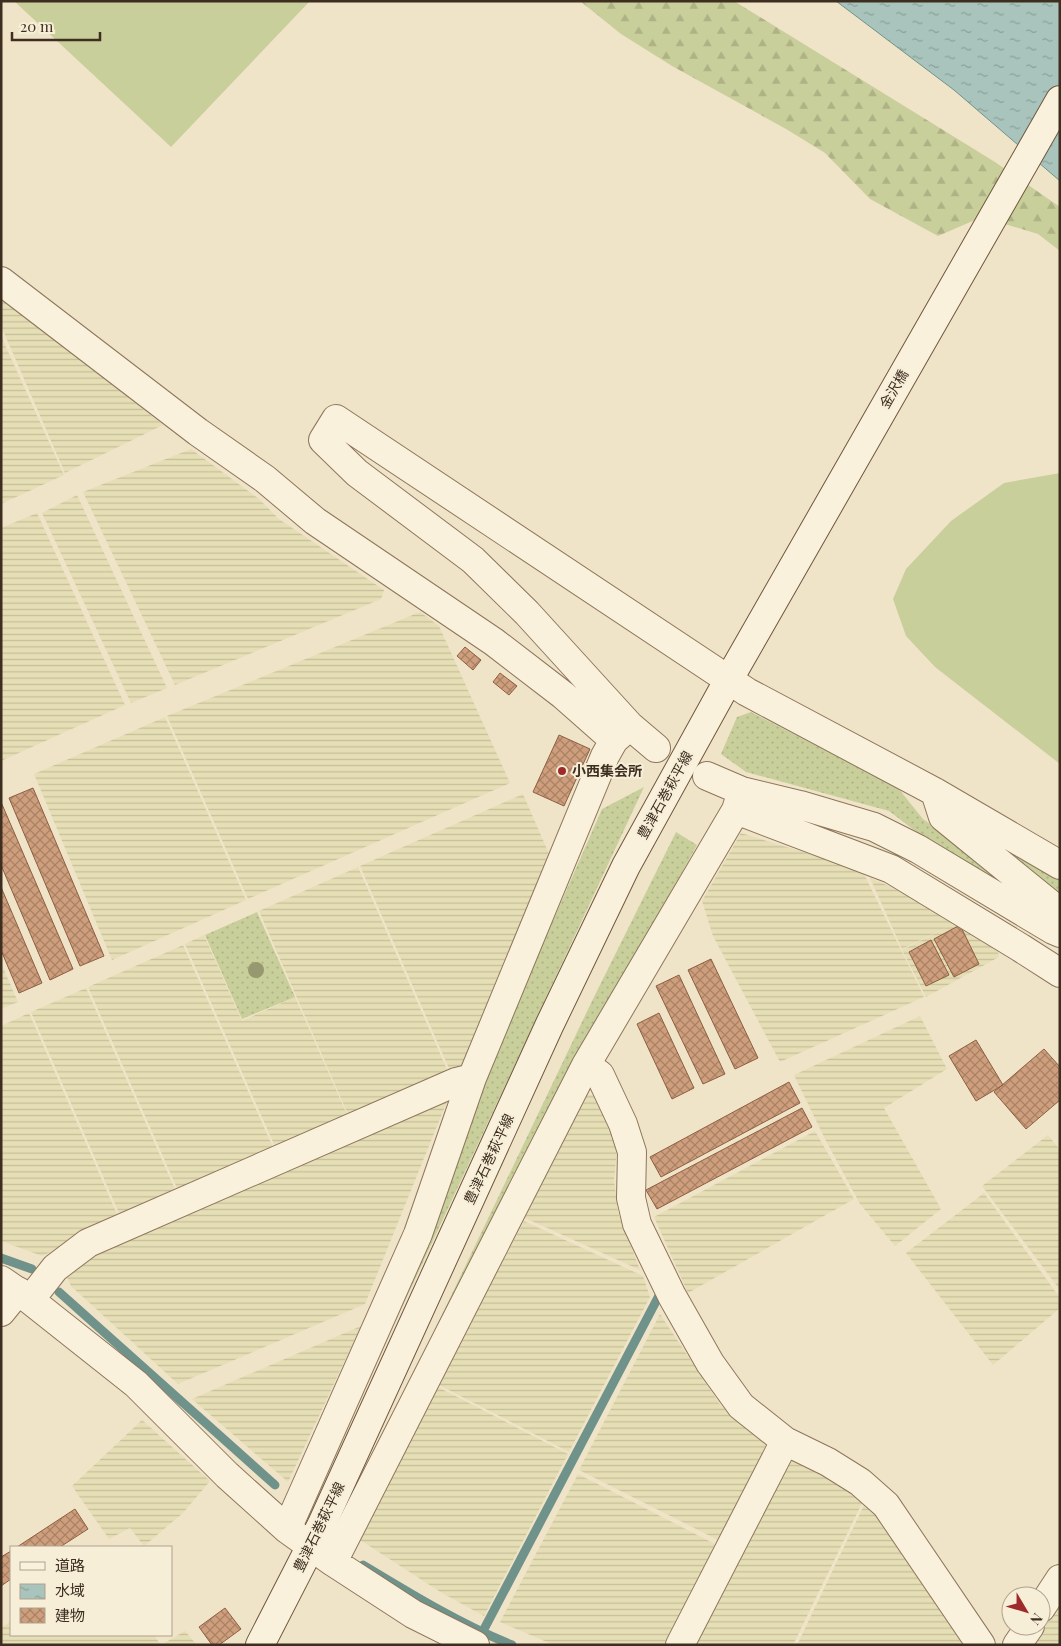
<svg xmlns="http://www.w3.org/2000/svg" width="1061" height="1646" font-family="'Playfair Display','Noto Sans JP',serif">
  <defs>
    <pattern id="farmland-rules" width="6" height="5" patternUnits="userSpaceOnUse" patternTransform="scale(1.25)"><rect width="6" height="5" fill="#e6deb5"/><path d="M0 2.5h6" fill="none" stroke="#c6bf9b"/></pattern>
    <pattern id="grass-dots" width="8" height="8" patternUnits="userSpaceOnUse" patternTransform="scale(1.25)"><rect width="8" height="8" fill="#c9cf9b"/><path d="M2 2h.1M6 6h.1" fill="none" stroke="#aeb285" stroke-width="1.8" stroke-linecap="round"/></pattern>
    <pattern id="forest-firs" width="22" height="20" patternUnits="userSpaceOnUse" patternTransform="scale(1.25)"><rect width="22" height="20" fill="#c9cf9b"/><path d="M5 1l3.5 6h-7zM16 11l3.5 6h-7z" fill="#aeb285"/></pattern>
    <pattern id="water-ripples" width="26" height="14" patternUnits="userSpaceOnUse" patternTransform="scale(1.25)"><rect width="26" height="14" fill="#a9c4bc"/><path d="M2 4q2-2 4 0t4 0M15 11q2-2 4 0t4 0" fill="none" stroke="#8ba098"/></pattern>
    <pattern id="building-cross-hatch" width="8" height="8" patternUnits="userSpaceOnUse" patternTransform="scale(1.25)"><rect width="8" height="8" fill="#cf9f7d"/><path d="M0 0l8 8M0 8l8-8" fill="none" stroke="#a98266"/></pattern>
  </defs>
  <rect width="100%" height="100%" fill="#f0e4c8"/>
  <!-- farmland -->
  <path fill="url(#farmland-rules)" d="M1 295 163 425 65 473 1 326Z
    M1 336 64 475 1 504Z
    M191 449 259 499 279 519 384 590 381 599 175 685 83 492Z
    M77 495 167 688 131 703 42 513Z
    M37 513 125 705 1 761V528Z
    M420 612 439 626 510 783 248 899 167 716Z
    M165 717 246 900 112 960 34 774Z
    M523 794 553 863 471 1065 451 1073 360 866Z
    M741 833 862 870 924 997 780 1062 713 936 702 901Z
    M358 867 449 1074 350 1119 259 911Z
    M870 878 889 886 957 922 997 945 999 957 926 997 902 950 955 923 902 949Z
    M204 935 242 1021 295 997 349 1119 277 1151 185 944Z
    M183 945 275 1152 180 1195 88 987Z
    M1 963 18 1002 1 1009Z
    M86 988 178 1196 122 1220 31 1012Z
    M29 1013 120 1221 42 1256 1 1241V1026Z
    M920 1016 947 1069 884 1108 941 1209 895 1246 860 1204 825 1139 794 1075Z
    M452 1089 365 1304 178 1384 71 1286 65 1273 73 1262Z
    M585 1094 602 1097 617 1148 614 1180 618 1212 640 1270 525 1218Z
    M815 1131 854 1199 688 1293 654 1217Z
    M1048 1135 1060 1150V1290L982 1186Z
    M984 1193 1060 1298V1308L993 1365 906 1253Z
    M524 1221 643 1276 650 1297 569 1452 437 1384Z
    M660 1314 721 1406 767 1443 718 1540 579 1470Z
    M361 1326 288 1482 192 1399Z
    M436 1386 568 1454 484 1616 442 1593 360 1540Z
    M142 1420 210 1481 183 1513 144 1546 130 1528 109 1539 72 1486Z
    M785 1459 826 1470 864 1499 793 1645H691Z
    M578 1474 715 1544 665 1645H554L500 1622Z
    M866 1501 884 1523 963 1645H797Z
    M1060 1603V1645H1033Z
    M11 1621V1635H154L161 1645H1V1628Z
    M185 1631 197 1645H161Z"/>
  <!-- grass -->
  <path fill="url(#grass-dots)" d="M751 712 898 788 923 819 1013 883 1007 889 918 833 889 811 746 772 721 754 737 717Z
    M644 787 311 1503 492 1060 602 809Z
    M676 832 697 845 588 1042 350 1507 592 1001Z
    M981 832 1060 878V898Z
    M257 912 295 997 242 1019 205 935Z"/>
  <!-- forest -->
  <path fill="url(#forest-firs)" d="M580 1H734L995 162 1060 207V251L1038 234 982 217 938 236 870 199 825 153 786 129 672 66 621 34Z"/>
  <!-- pitch -->
  <path fill="#c9cf9b" d="M14 1H310L171 147Z
    M1060 473V764L935 667 906 636 893 599 906 569 951 521 1004 483Z"/>
  <!-- water -->
  <path fill="url(#water-ripples)" stroke="#6f938a" d="M836 1H1060V181L954 90Z"/>
  <g fill="none" stroke-linecap="round" stroke-linejoin="round">
    <!-- stream -->
    <path stroke="#6f938a" stroke-width="9" d="M1 1258 32 1269
      M59 1292 275 1485
      M363 1565C411 1594 460 1624 512 1645
      M482 1633 663 1288"/>
  </g>
  <!-- building -->
  <path fill="url(#building-cross-hatch)" stroke="#8d5f41" d="M465 647 481 660 473 670 457 656Z
    M500 673 517 686 509 695 493 682Z
    M559 735 590 749 564 806 533 792Z
    M33 788 104 956 80 966 9 798Z
    M1 802 73 969 50 980 1 865Z
    M1 887 42 983 19 993 1 950Z
    M960 925 979 964 954 977 934 939Z
    M931 940 949 975 926 986 909 952Z
    M711 959 758 1058 735 1069 688 970Z
    M679 975 725 1074 703 1084 656 986Z
    M659 1013 694 1088 672 1099 637 1024Z
    M976 1040 1003 1085 976 1101 949 1056Z
    M1044 1049 1060 1067V1100L1026 1129 994 1092Z
    M789 1082 800 1103 661 1177 650 1157Z
    M802 1108 812 1127 657 1209 646 1190Z
    M75 1509 88 1529 60 1547H17Z
    M11 1551V1579L1 1586V1557Z
    M225 1608 241 1629 219 1645H212L199 1627Z"/>
  <g fill="none" stroke-linecap="round" stroke-linejoin="round">
    <!-- street casing -->
    <g stroke="#8d765c" stroke-width="30">
      <path id="street" d="M1 281 198 432 265 479 315 521 494 642 563 695 614 740
        M656 748 630 726 527 613 473 560 357 473 323 440 336 419 747 692 935 792 1060 865
        M707 776 742 791 800 805 874 827 918 849 1053 930 1060 933
        M935 792 943 817 1060 912
        M736 810 891 869 1021 948 1060 973
        M586 1065 600 1075 623 1124 632 1152 631 1198 637 1224 672 1296 710 1363 741 1406 785 1441 828 1462 860 1482 886 1505 981 1645
        M1 1280 30 1300 136 1384 227 1475 287 1529 333 1562 413 1614 475 1645
        M30 1300 55 1268 88 1243 456 1082 472 1078
        M1 1312 18 1291
        M287 1529 418 1234 472 1078 605 756 614 740 630 726
        M333 1562 586 1065 736 810 742 791
        M1041 1608 1060 1579
        M680 1645 785 1441
        M1017 1645 1030 1626"/>
    </g>
    <!-- secondary casing -->
    <g stroke="#6f573f" stroke-width="30">
      <path id="secondary" d="M260 1645 321 1526 549 1026 626 866 729 679 1060 100"/>
    </g>
    <!-- street -->
    <use href="#street" stroke="#faf1dc" stroke-width="28"/>
    <!-- secondary -->
    <use href="#secondary" stroke="#faf1dc" stroke-width="28"/>
  </g>
  <!-- trees -->
  <circle fill="#96986f" cx="256" cy="970" r="8"/>
  <!-- markers -->
  <circle fill="#9e2a2b" stroke="#f7eed8" stroke-width="2" cx="562" cy="771" r="5"/>
  <g text-anchor="middle" stroke-width="4" stroke-linejoin="round" paint-order="stroke">
    <!-- street labels -->
    <g font-size="14" fill="#3d2e20" stroke="#f7eed8">
      <text transform="translate(894 389) rotate(-60)" y="5">金沢橋</text>
      <text transform="translate(665 795) rotate(-61)" y="5">豊津石巻萩平線</text>
      <text transform="translate(489 1159) rotate(-65)" y="5">豊津石巻萩平線</text>
      <text transform="translate(319 1527) rotate(-64)" y="5">豊津石巻萩平線</text>
    </g>
    <!-- poi labels -->
    <g font-size="14" font-weight="bold" fill="#3d2e20" stroke="#f7eed8" text-anchor="start">
      <text x="572" y="776">小西集会所</text>
    </g>
  </g>
  <!-- border -->
  <rect width="1061" height="1646" fill="none" stroke="#3d2e20" stroke-width="5"/>
  <!-- legend -->
  <rect x="10" y="1546" width="162" height="90" fill="#f7eed8" stroke="#ada18e"/>
  <rect x="20" y="1562" width="25" height="8" fill="#faf1dc" stroke="#ada18e"/>
  <text x="55" y="1571" font-size="15" fill="#3d2e20">道路</text>
  <rect x="20" y="1584" width="25" height="15" fill="url(#water-ripples)" stroke="#ada18e"/>
  <text x="55" y="1596" font-size="15" fill="#3d2e20">水域</text>
  <rect x="20" y="1608" width="25" height="15" fill="url(#building-cross-hatch)" stroke="#ada18e"/>
  <text x="55" y="1621" font-size="15" fill="#3d2e20">建物</text>
  <!-- north arrow -->
  <g transform="translate(1026 1611) rotate(128)"><circle r="24" fill="#f7eed8" stroke="#ada18e"/>
  <path d="M0-4L9 19L0 12L-9 19Z" fill="#9e2a2b"/>
  <text y="-8" font-size="14" font-weight="bold" text-anchor="middle" fill="#3d2e20">N</text>
  </g>
  <!-- scale -->
  <path d="M12 32v8h88v-8" fill="none" stroke="#3d2e20" stroke-width="2.5"/>
  <text x="20" y="32" font-size="15" fill="#3d2e20" stroke="#f7eed8" stroke-width="4" paint-order="stroke">20 m</text>
</svg>
